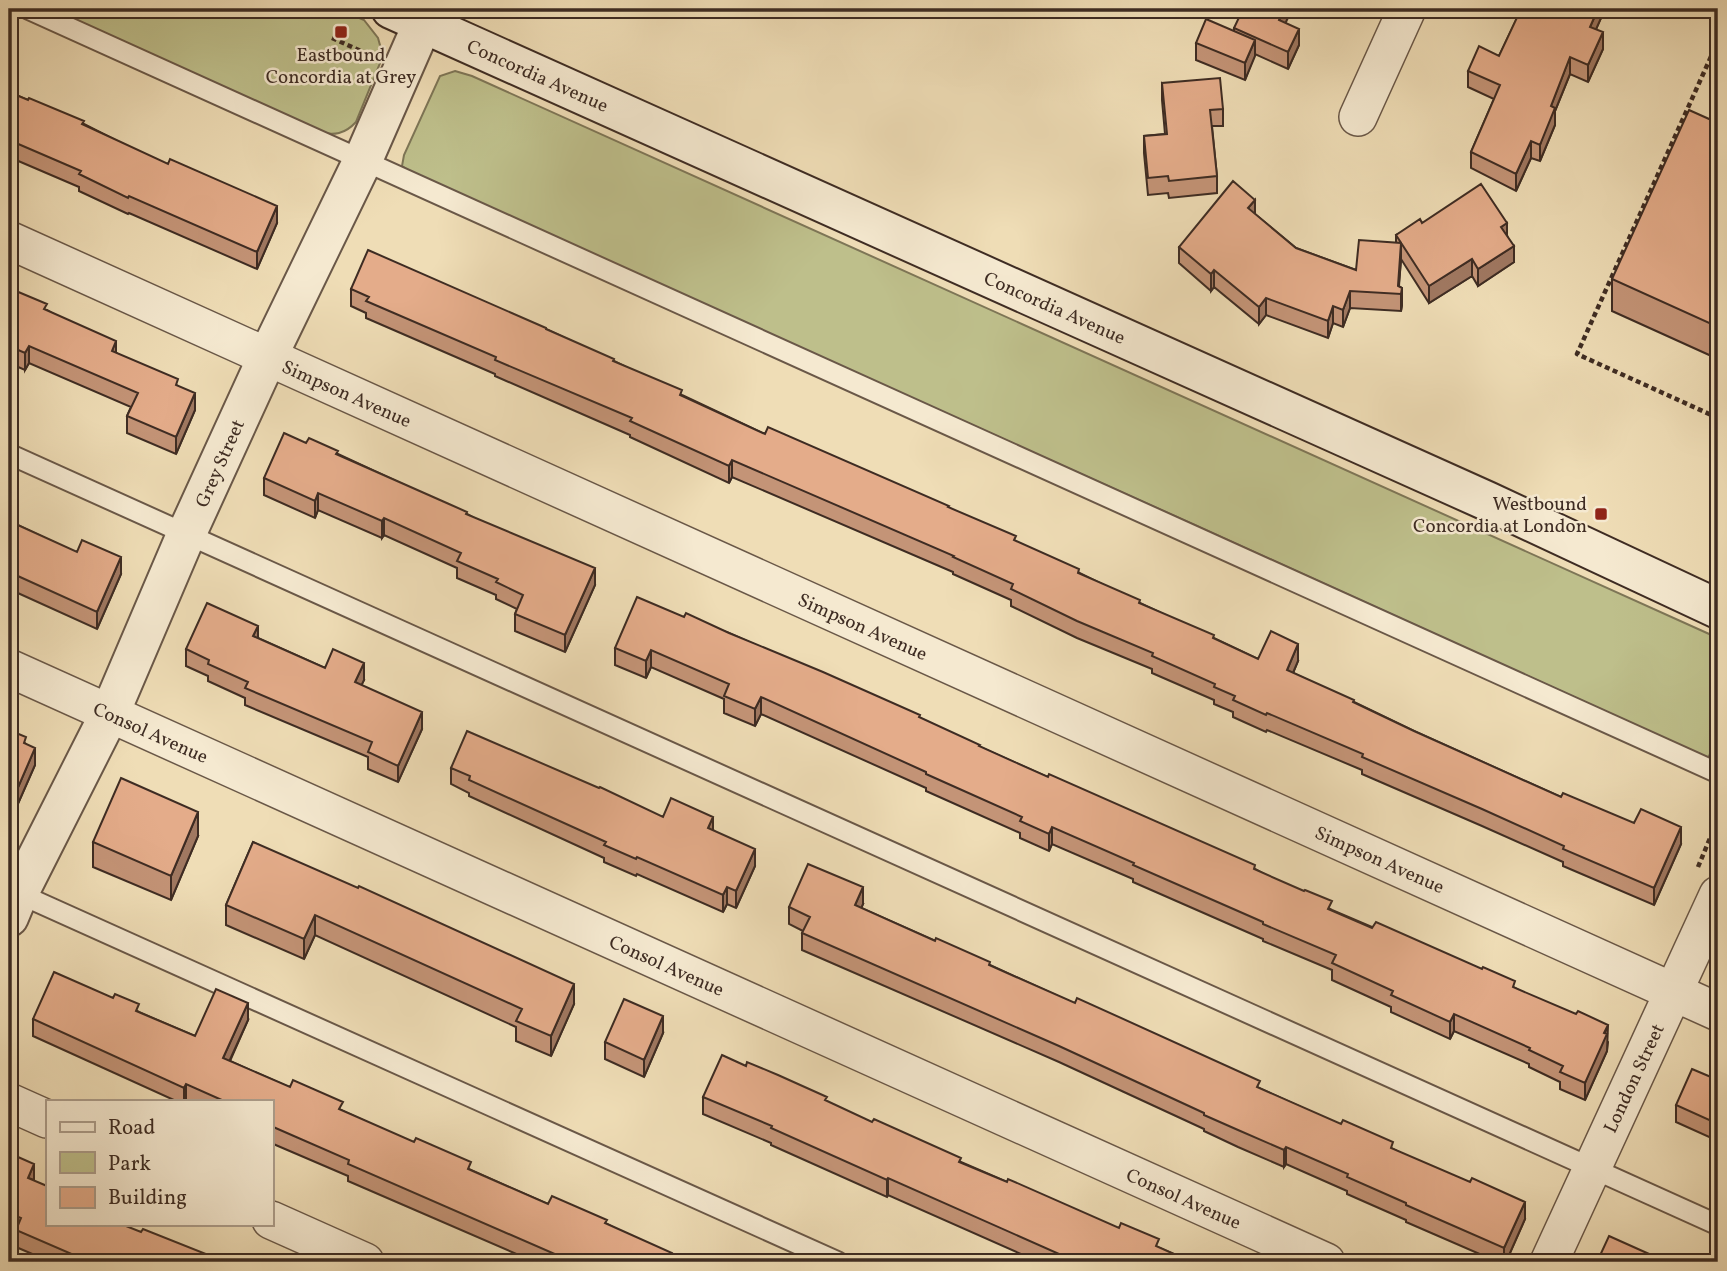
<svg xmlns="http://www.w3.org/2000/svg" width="1727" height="1271" font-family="Vollkorn,serif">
  <rect width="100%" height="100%" fill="#efddb6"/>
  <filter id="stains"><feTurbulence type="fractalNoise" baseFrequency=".00286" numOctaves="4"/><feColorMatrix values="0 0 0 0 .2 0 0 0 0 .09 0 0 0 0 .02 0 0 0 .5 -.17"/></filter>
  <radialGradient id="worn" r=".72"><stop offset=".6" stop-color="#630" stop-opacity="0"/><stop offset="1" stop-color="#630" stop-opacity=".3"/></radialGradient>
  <!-- green -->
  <path fill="#bebf8b" stroke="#7e7657" stroke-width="2" d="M48 9H338L364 20 378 38 383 56 356 122C345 134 334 136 319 132Z
    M455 71 472 76 1718 638V738L1708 758 1197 526 417 176 402 166 404 155 440 76Z"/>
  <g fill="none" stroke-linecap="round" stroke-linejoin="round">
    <!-- service casing -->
    <g stroke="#6a5848" stroke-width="23">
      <path id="service" d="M28 9 1718 773
        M9 454 1718 1225
        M13 891 838 1262"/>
    </g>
    <!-- minor casing -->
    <g stroke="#6a5848" stroke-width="40">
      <path id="minor" d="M1358 117 1407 9
        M9 240 1718 1012
        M9 668 1326 1262
        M9 1102 47 1119
        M271 1220 365 1262
        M1549 1262 1718 895"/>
    </g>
    <!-- tertiary casing -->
    <g stroke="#6a5848" stroke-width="42">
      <path id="tertiary" d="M9 917 19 893 110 713 186 535 267 358 363 160 429 9"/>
    </g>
    <!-- secondary casing -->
    <g stroke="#3e2c23" stroke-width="42">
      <path id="secondary" d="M391 9 1487 501 1718 609"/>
    </g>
    <!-- path -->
    <path stroke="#3e2c23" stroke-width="4.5" stroke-dasharray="5 3.5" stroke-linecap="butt" d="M332 38 372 56
      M1718 41 1577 354 1718 418
      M1698 867 1718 819"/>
    <!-- service -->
    <use href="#service" stroke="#f5e9d0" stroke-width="19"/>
    <!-- minor -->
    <use href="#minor" stroke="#f5e9d0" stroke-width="37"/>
    <!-- tertiary -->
    <use href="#tertiary" stroke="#f5e9d0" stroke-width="38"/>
    <!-- secondary -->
    <use href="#secondary" stroke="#f5e9d0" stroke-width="38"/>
  </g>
  <!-- wall -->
  <path fill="#c49477" stroke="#3e2c23" stroke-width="2" d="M1511 9H1605L1596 29 1603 49 1588 82 1570 74 1555 111V125L1540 161 1531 158 1516 191 1471 168V152L1494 99 1468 87V71L1499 56 1519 14 1511 11Z
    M1285 23 1299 45 1288 69 1255 54 1245 80 1196 60V43L1234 31V28Z
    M1162 83 1223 109V126H1212L1217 176V193L1169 198 1168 193 1148 195 1144 153V136L1165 134 1162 100Z
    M9 92 84 124 277 223 257 269 129 213 128 214 79 191V187L9 157Z
    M1718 123V381V359L1612 311V279Z
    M1255 214 1296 248 1356 270 1396 243V235L1422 223 1507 235 1514 262 1478 286 1472 276 1429 303 1401 259 1399 286 1402 288V305L1401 311 1350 308 1343 327 1333 323 1328 338 1266 315 1259 324 1214 287 1211 291 1179 263V247Z
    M351 289 546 329 614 361 682 395 765 434 949 508 1140 603 1258 659 1298 661 1293 673 1354 702 1414 731 1561 797 1681 844 1654 905 1563 866V862L1482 826 1362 774V770L1267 730 1266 732 1233 717V712L1214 704V700L1152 673V669L1077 638 1011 606V600L953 574V572L732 477 729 483 630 437V435L495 376V374L366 318V313L351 306Z
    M9 307 47 310 116 353 178 386 195 410 176 454 127 433V416L131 407 29 363 25 370 9 363Z
    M306 443 338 454 467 514 595 585 565 652 515 631V614L517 609 496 599V595L457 578V568L384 535 382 538 318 510 315 518 264 495V478Z
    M9 521 121 574 97 629 9 589Z
    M684 617 729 633 920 718 980 747 1255 869 1332 910 1515 988 1608 1042 1607 1051 1585 1100 1560 1089V1082L1529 1067V1064L1454 1031 1450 1039 1391 1012V1007L1332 980V970L1263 941V939L1133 882V879L1052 844 1049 851 1020 838V833L926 791V788L761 714 755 726 724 713V699L651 667 646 678 615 665V648Z
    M258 638 325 668 364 680 361 685 422 729 398 782 368 769V757L245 705V698L208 681V676L186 666V649Z
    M9 730 26 744 35 765 13 815 9 814Z
    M451 768 663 817 713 830 755 866 736 908 727 904 723 912 637 874 636 876 604 862V858L469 796V793L451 784Z
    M198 836 171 900 93 867V842Z
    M253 842 574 1004 551 1056 516 1041V1027L315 935 304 959 226 925V905Z
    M863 904 861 908 990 965 1393 1149 1525 1219 1506 1262H1498L1406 1222V1220L1347 1194V1191L1286 1164 1284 1167 1238 1147 1204 1131V1129L1059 1062 802 950V933L803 931 789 924V907Z
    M113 998 139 1012 195 1036 248 1020 230 1061 343 1111 471 1170 548 1204 607 1224 678 1262H535L348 1181V1176L271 1143V1101H176L33 1036V1019Z
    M663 1033 644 1077 605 1059V1042Z
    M1718 1080V1141L1676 1122V1105Z
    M703 1097 961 1162 1192 1262H1039L888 1195 887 1197 771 1145V1143L703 1114Z
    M9 1153 34 1181 47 1224 141 1232 221 1262H51L16 1247V1233L9 1230Z"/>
  <!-- shaded-wall -->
  <path fill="#a07861" stroke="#3e2c23" stroke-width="2" d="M1284 9H1292L1279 37V20Z
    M1598 9H1605L1590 43V27Z
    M1299 29V45L1288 69V52Z
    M1603 32V49L1588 82V65Z
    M1255 40V56L1245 80V63Z
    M1570 57V74L1555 111V125L1540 161V145L1551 106Z
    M1531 141V158L1516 191V174Z
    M1255 200V217L1248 208Z
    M277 206V223L257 269V252Z
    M1507 223V240L1501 227Z
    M1401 243V260L1398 294V286Z
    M1514 246V262L1478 286V269Z
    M1472 259V276L1429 303V286Z
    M1214 270V287L1211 291V274Z
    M1402 288V305L1401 311V294Z
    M1350 291V308L1343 327V310Z
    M1266 298V315L1259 324V307Z
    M1333 306V323L1328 338V321Z
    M116 341V358L112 351Z
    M29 346V363L25 370V353Z
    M195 393V410L176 454V437Z
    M732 460V477L729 483V466Z
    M318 493V510L315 518V501Z
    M384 518V535L382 538V521Z
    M121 557V574L97 629V612Z
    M595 568V585L565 652V635Z
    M258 626V643L253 636Z
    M1298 644V661L1287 687V670Z
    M651 650V667L646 678V661Z
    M364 663V680L355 699V682Z
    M761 697V714L755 726V709Z
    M422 712V729L398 782V766Z
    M35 748V765L13 815V799Z
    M198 812V836L171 900V876Z
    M713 817V834L708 828Z
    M1052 827V844L1049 851V834Z
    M1681 827V844L1654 905V888Z
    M755 849V866L736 908V891Z
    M727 887V904L723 912V895Z
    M863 887V904L855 922V905Z
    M315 915V935L304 959V939Z
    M574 984V1004L551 1056V1036Z
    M248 1003V1020L223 1075V1058Z
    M1454 1014V1031L1450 1039V1022Z
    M663 1016V1033L644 1077V1060Z
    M1608 1025 1607 1051 1585 1100V1083Z
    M186 1084V1101H184V1088Z
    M1286 1147V1164L1284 1167V1150Z
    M34 1164V1180L28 1178Z
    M888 1178V1195L887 1197V1180Z
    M1525 1202V1219L1506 1262H1504V1248Z"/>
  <!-- building -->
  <path fill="#e4ac8a" stroke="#3e2c23" stroke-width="2" d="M1243 9H1284L1279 20 1299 29 1288 52 1234 28Z
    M1521 9H1598L1590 27 1603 32 1588 65 1570 57 1551 106 1555 108 1540 145 1531 141 1516 174 1471 152 1500 85 1468 71 1479 46 1499 56Z
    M1206 19 1255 40 1245 63 1196 43Z
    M1220 78 1223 109 1210 110 1217 176 1169 181 1168 176 1148 178 1144 136 1167 134 1162 83Z
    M9 92 28 100 29 98 84 121 82 124 168 164 170 159 277 206 257 252 129 196 128 198 79 174 81 171 9 140Z
    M1689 110 1718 123V327L1612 279Z
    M1233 181 1255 200 1248 208 1296 248 1356 270 1359 240 1401 243 1398 286 1402 288 1401 294 1350 291 1343 310 1333 306 1328 321 1266 298 1259 307 1214 270 1211 274 1179 247Z
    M1481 184 1507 223 1501 227 1514 246 1478 269 1472 259 1429 286 1396 235 1420 219 1422 223Z
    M368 250 546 328V329L614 359 613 361 682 390 680 395 765 434 768 427 949 506 948 507 1016 536 1014 540 1079 569 1078 573 1140 600 1139 603 1214 635 1213 638 1258 659 1271 631 1298 644 1287 670 1354 700 1353 702 1414 731 1561 797 1563 793 1634 823 1641 809 1681 827 1654 888 1563 849 1564 846 1482 809 1362 757 1363 754 1267 713 1266 715 1233 700 1235 696 1214 687 1215 684 1152 656 1153 653 1077 621 1011 589 1013 584 953 557 954 556 732 460 729 466 630 421 632 418 495 360 496 357 366 301 369 297 351 289Z
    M16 291 47 304 44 309 116 341 112 351 178 379 176 385 195 393 176 437 127 416 138 393 29 346 25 353 9 346V307Z
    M284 433 306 443 309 438 338 451 336 454 449 504 467 512 466 514 595 568 565 635 515 614 523 595 496 582 498 579 457 561 461 553 384 518 382 521 318 493 315 501 264 478Z
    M9 521 77 552 82 540 121 557 97 612 9 572Z
    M637 597 684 617 686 613 729 633 823 672 920 715 919 717 980 745 979 746 1048 777 1049 774 1255 865 1254 869 1304 891 1305 890 1332 901 1328 909 1372 928 1376 922 1482 969 1483 967 1515 981 1513 987 1576 1014 1578 1011 1608 1025 1604 1033 1607 1034 1585 1083 1560 1072 1563 1066 1529 1050 1530 1048 1454 1014 1450 1022 1391 995 1393 991 1332 963 1336 955 1263 924V922L1133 865 1134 863 1052 827 1049 834 1020 821 1022 817 926 774V772L761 697 755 709 724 696 729 684 651 650 646 661 615 648Z
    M207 603 258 626 253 636 325 668 333 649 364 663 355 682 422 712 398 766 368 752 372 742 245 688 248 682 208 664 209 660 186 649Z
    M9 730 26 737 24 743 35 748 13 799 9 797Z
    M467 731 599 788 600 787 663 817 671 798 713 817 708 828 755 849 736 891 727 887 723 895 637 857 636 859 604 845 606 842 469 780 470 776 451 768Z
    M121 778 198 812 171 876 93 842Z
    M253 842 358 888 359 886 574 984 551 1036 516 1021 522 1009 315 915 304 939 226 905Z
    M808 864 863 887 855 905 935 941 936 938 990 962 989 965 1075 1003 1077 998 1260 1081 1257 1087 1341 1124 1343 1120 1393 1142 1391 1148 1470 1182 1472 1178 1525 1202 1504 1248 1406 1205V1203L1347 1177 1348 1174 1286 1147 1284 1150 1238 1130 1204 1115V1113L1059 1046 802 933 810 917 789 907Z
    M54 972 113 998 115 994 139 1004 136 1011 195 1036 216 989 248 1003 223 1058 290 1087 293 1080 343 1102 339 1109 414 1142 416 1138 471 1162 468 1169 548 1204 552 1196 607 1220 605 1223 672 1253 670 1259 678 1262H573L348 1164 349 1160 271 1126V1101H224L186 1084 184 1088 33 1019Z
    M624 999 663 1016 644 1060 605 1042Z
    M722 1055 746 1066 747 1062 778 1075 827 1097 825 1100 872 1122 874 1119 961 1158 959 1162 1007 1182 1008 1179 1119 1228 1121 1223 1159 1239 1156 1246 1192 1262H1077L888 1178 887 1180 771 1128 772 1126 703 1097Z
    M1692 1069 1718 1080V1124L1676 1105Z
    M9 1153 34 1164 28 1178 47 1186V1224H121L141 1232 143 1229 221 1260 220 1262H90L16 1230 21 1218 9 1213Z
    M1609 1236 1667 1262H1597Z"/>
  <!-- markers -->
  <g fill="#8f2418" stroke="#f5e9d0" stroke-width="2.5">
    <rect x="334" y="25" width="14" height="14" rx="3.5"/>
    <rect x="1594" y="507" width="14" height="14" rx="3.5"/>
  </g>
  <g text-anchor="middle" stroke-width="5" stroke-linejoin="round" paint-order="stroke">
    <!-- poi labels -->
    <g font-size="19" fill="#3e2c23" stroke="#f5e9d0">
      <text x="341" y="61">Eastbound<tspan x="341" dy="22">Concordia at Grey</tspan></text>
      <text x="1587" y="510" text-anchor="end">Westbound<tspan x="1587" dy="22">Concordia at London</tspan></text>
    </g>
    <!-- street labels -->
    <g font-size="19" fill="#3e2c23" stroke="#f5e9d0">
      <text transform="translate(538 75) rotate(24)" y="7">Concordia Avenue</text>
      <text transform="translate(1055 307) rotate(24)" y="7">Concordia Avenue</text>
      <text transform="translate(347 393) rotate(24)" y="7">Simpson Avenue</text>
      <text transform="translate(219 463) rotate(-66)" y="7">Grey Street</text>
      <text transform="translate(863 626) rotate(24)" y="7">Simpson Avenue</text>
      <text transform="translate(151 732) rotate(24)" y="7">Consol Avenue</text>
      <text transform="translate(1380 859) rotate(24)" y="7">Simpson Avenue</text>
      <text transform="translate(667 965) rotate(24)" y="7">Consol Avenue</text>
      <text transform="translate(1633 1078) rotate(-65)" y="7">London Street</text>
      <text transform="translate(1184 1198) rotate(24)" y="7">Consol Avenue</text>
    </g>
  </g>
  <!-- margin -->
  <rect width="1727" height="1271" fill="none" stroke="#efddb6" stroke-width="35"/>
  <rect x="10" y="10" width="1706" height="1250" fill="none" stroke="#3e2c23" stroke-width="3.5"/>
  <rect x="18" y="18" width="1692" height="1236" fill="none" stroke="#3e2c23" stroke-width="2"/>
  <!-- legend -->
  <rect x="46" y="1100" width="228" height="126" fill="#f5e9d0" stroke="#ac9d8b" stroke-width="2"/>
  <rect x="60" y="1122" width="35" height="10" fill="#f5e9d0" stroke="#ac9d8b" stroke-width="2"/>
  <text x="108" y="1134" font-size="21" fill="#3e2c23">Road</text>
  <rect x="60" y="1152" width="35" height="21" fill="#bebf8b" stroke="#ac9d8b" stroke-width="2"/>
  <text x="108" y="1170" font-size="21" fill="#3e2c23">Park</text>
  <rect x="60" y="1187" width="35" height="21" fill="#e4ac8a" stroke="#ac9d8b" stroke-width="2"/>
  <text x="108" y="1204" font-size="21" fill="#3e2c23">Building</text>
  <rect width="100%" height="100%" filter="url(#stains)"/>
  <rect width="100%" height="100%" fill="url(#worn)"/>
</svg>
